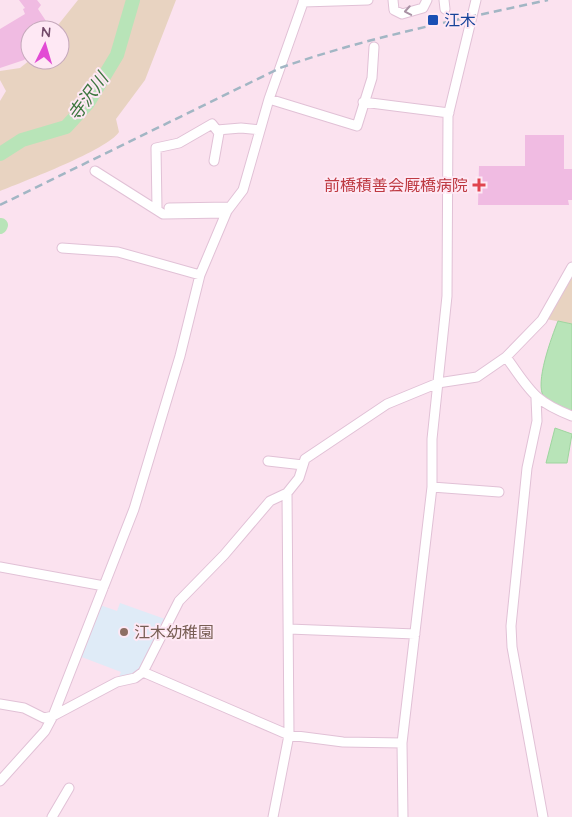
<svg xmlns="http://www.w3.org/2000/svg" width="572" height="817" font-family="Quicksand,'Noto Sans JP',sans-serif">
  <rect width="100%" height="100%" fill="#fbe2ef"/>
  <!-- education -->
  <path fill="#dfebf7" d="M120 603 165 619 140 671 118 679 121 672 79 656 100 605 117 611Z"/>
  <!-- green -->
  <path fill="#e8d3c1" d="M78 0H176L145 80 116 119 119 132C107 150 25 181 0 191V101L6 91 0 80V71L20 68 30 60H60V30H54Z
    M572 272V324L546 319Z"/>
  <!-- water -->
  <path fill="#b8e4b8" stroke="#9ed59f" d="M558 321 572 324V411C563 408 551 405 544 397 534 384 552 336 558 321Z
    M555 428 572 434 567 463H546Z"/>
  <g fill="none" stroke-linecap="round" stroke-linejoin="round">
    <!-- river -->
    <path stroke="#b8e4b8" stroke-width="14" d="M0 154 22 140 66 127 88 103 117 55 133 0
      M0 227 1 225"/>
  </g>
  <!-- building -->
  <path fill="#f0bbe2" d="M19 0H37L41 5 38 9 50 27 48 30H30V54L24 60 0 68V29L25 14 23 9 25 8Z
    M525 135H564V169H572V200H568L569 205H478L479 166H525Z"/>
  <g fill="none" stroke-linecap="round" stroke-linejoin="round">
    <!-- minor casing -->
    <g stroke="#e1c1d6" stroke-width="11">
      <path id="minor" d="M393 0 394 10 402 14 423 8 427 0
        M444 0 445 9
        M303 2 368 0
        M269 99 357 126 372 78 374 47
        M363 102 449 113
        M217 130 241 128 260 130
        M95 171 163 214 226 213
        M157 208 156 148 179 143 212 124 219 133 214 161
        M169 208 230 207
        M62 248 118 252 200 275
        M506 357C530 390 533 401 572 416
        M536 398 537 421 527 468 511 626 512 647 543 817
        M268 461 303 465
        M432 487 499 492
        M0 567 104 586
        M289 629 415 634
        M143 672 289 735 343 742 402 743
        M0 704 24 708 44 718 53 716 117 682 135 678 143 672 179 601 224 555 270 501 287 493 299 478 305 459 387 404 438 383 477 377 506 357 542 320 572 267
        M0 781 45 731 53 716 134 509 180 356 200 275 227 211 243 190 269 99 304 0
        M52 817 69 788
        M273 817 289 735 287 493
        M403 817 402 743 432 487V439L447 296 448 116 476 0"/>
    </g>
    <!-- minor -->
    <use href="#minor" stroke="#fff" stroke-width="9"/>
    <!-- rail -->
    <path stroke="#a2b6c4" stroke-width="2.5" stroke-dasharray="8 5" stroke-linecap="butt" d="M0 205 280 68C368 37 457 20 548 0"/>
  </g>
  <!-- one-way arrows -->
  <defs><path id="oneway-chevron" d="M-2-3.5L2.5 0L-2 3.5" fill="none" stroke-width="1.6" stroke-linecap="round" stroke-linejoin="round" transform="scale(1.25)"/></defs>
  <use stroke="#aa92a5" href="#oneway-chevron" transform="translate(408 11) rotate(170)"/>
  <!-- markers -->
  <rect fill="#1a4fb4" stroke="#fee8f4" stroke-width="2" x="427" y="14" width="12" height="12" rx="2.5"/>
  <path fill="#e0444e" stroke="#fee8f4" stroke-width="2" d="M476.5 177.5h5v5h5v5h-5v5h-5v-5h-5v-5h5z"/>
  <circle fill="#8d6e63" stroke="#fee8f4" stroke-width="2" cx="124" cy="632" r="5"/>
  <g text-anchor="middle" stroke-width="4" stroke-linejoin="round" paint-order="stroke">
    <!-- transit labels -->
    <g font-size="16" fill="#164399" stroke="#fee8f4" text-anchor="start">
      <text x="444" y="26">江木</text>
    </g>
    <!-- health labels -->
    <g font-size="16" fill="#be3a42" stroke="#fee8f4" text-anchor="end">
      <text x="468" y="191">前橋積善会厩橋病院</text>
    </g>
    <!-- education labels -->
    <g font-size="16" fill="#785e54" stroke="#fee8f4" text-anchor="start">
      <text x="134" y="638">江木幼稚園</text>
    </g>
    <!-- water labels -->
    <g font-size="18" font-style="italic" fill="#3e7740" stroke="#fee8f4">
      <text transform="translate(88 97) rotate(-54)" y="6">寺沢川</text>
    </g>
  </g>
  <!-- north arrow -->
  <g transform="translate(45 45) rotate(5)"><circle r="24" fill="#fee8f4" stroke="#c6a9bc"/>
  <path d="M0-4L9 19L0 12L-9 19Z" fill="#e24bd4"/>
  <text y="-8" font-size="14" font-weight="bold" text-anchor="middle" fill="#724a69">N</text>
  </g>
</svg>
